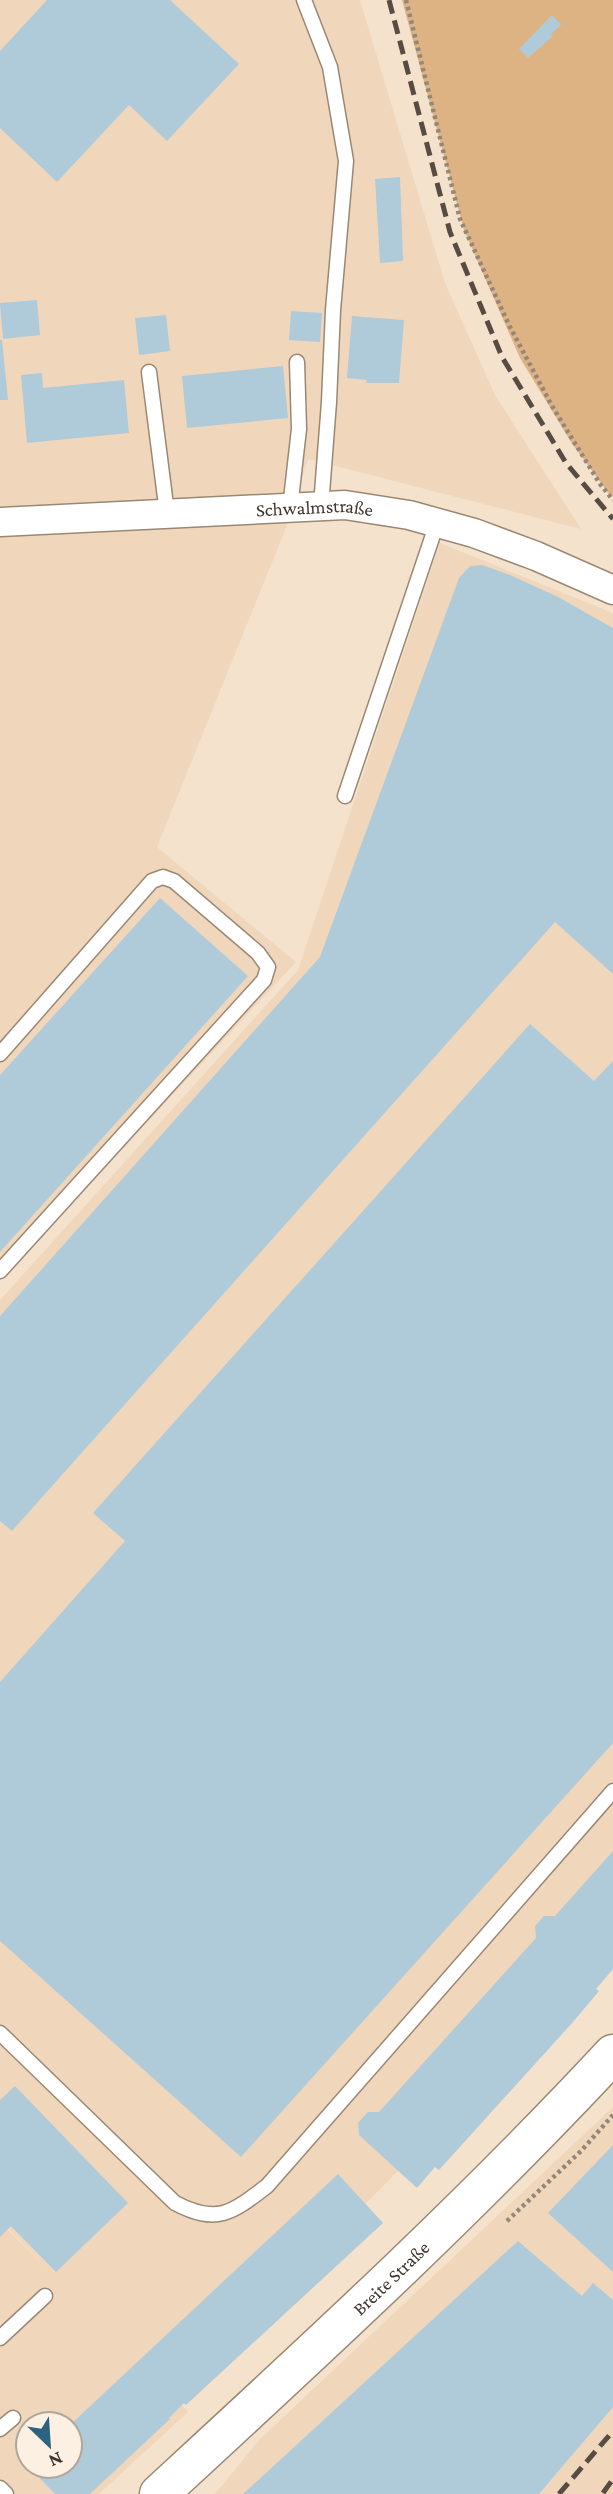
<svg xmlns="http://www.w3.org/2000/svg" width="613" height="2494" font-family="'Crimson Pro',serif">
  <rect width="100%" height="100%" fill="#f5e2cc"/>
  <!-- built -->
  <path fill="#f0d7bc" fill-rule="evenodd" d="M0 0H360L445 283 495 395 581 529 308 459 292 513 157 847 296 962 0 1281Z
    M440 543 613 613V1951L566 2004 173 2395 188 2412 99 2494H0V2222L50 2271 0 2220V1300L298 970ZM28 2424H70V2466H28Z
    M613 2107V2494H215L260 2439Z"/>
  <!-- green -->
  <path fill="#ddb383" d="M402 0H613V495L611 497 571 442 520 358 464 230Z"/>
  <!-- building -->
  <path fill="#afcad9" d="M47 0H170L239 64 167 141 129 105 57 182 0 128V51Z
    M552 15 561 25 551 34 553 36 528 58 519 49Z
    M400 177 403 261 380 263 375 179Z
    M37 300 40 335 3 339 0 303Z
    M291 311 322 313 320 342 289 340Z
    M166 315 170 351 139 355 135 318Z
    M352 316 404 320 399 383H366L367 380 347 378Z
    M0 340H2L8 400H0Z
    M283 366 288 418 187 428 182 376Z
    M42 373 43 388 124 380 129 433 27 443 21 375Z
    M482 565 510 575 558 597 613 628V974L555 922 12 1531 0 1521V1316L320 957 459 578 470 566Z
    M160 898 248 976 0 1252V1075Z
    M530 1024 594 1081 613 1061V1743L241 2157 0 1941V1682L125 1541 93 1513Z
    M613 1851V1969L596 1989 599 1991 573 2022 439 2170 435 2167 417 2188 359 2135 358 2123 368 2112H379L536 1938 535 1926 544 1916H555Z
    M15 2086 128 2203 56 2272 11 2226 0 2237V2100Z
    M613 2145V2272L548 2213Z
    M338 2174 383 2223 186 2405 184 2403 169 2418 170 2419 90 2494H55L19 2457 28 2450V2466H70V2425Z
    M518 2241 582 2296 593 2283 613 2300V2407L539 2494H243Z"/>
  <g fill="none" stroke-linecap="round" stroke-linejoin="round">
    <!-- service casing -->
    <g stroke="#9a8874" stroke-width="17">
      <path id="service" d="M304 0 330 67 346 161 333 310 329 402 321 506
        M149 372 167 513
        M290 508 299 429 297 362
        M345 796 437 523
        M0 1054 152 881 163 877 174 881 258 953 268 967 264 980 0 1271
        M0 2033 175 2203C217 2225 232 2213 267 2186L613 1791
        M0 2338 45 2296
        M0 2429 13 2418
        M0 2488 6 2494"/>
    </g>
    <!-- minor casing -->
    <g stroke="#9a8874" stroke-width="31">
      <g id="minor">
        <path id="s1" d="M0 522 345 505 409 515 474 533 536 556 613 590"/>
      </g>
    </g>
    <!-- secondary casing -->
    <g stroke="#9a8874" stroke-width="41">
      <g id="secondary">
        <path id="s2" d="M159 2494C314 2351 469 2209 613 2054"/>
      </g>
    </g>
    <!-- path -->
    <path stroke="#948778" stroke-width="4.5" stroke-dasharray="3.5 3.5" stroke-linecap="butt" d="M406 0 460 219 510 327 552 406 600 484 613 500
      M507 2221 581 2151 613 2115"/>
    <!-- service -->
    <use href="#service" stroke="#fff" stroke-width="14"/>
    <!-- minor -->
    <use href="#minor" stroke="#fff" stroke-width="28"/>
    <!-- secondary -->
    <use href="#secondary" stroke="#fff" stroke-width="38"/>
    <!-- rail -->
    <path stroke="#564c43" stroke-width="5" stroke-dasharray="14 7" stroke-linecap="butt" d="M389 0 450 232 502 357 566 463 613 519
      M603 2493 613 2479
      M559 2494 613 2431"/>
  </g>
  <g text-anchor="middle" stroke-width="7" stroke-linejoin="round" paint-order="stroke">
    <!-- street labels -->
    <g font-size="19" fill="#3e362e" stroke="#fcf0e3">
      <text dy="7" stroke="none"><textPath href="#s1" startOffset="315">Schwalmstraße</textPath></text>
      <text dy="7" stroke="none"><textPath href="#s2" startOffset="317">Breite Straße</textPath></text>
    </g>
  </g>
  <!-- north arrow -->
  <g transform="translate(49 2445) rotate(155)"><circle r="33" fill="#fcf0e3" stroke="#b0a69b" stroke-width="2"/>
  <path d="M0-5L12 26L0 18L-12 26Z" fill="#2c637e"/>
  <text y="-10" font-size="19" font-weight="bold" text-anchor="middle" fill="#3e362e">N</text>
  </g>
</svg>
